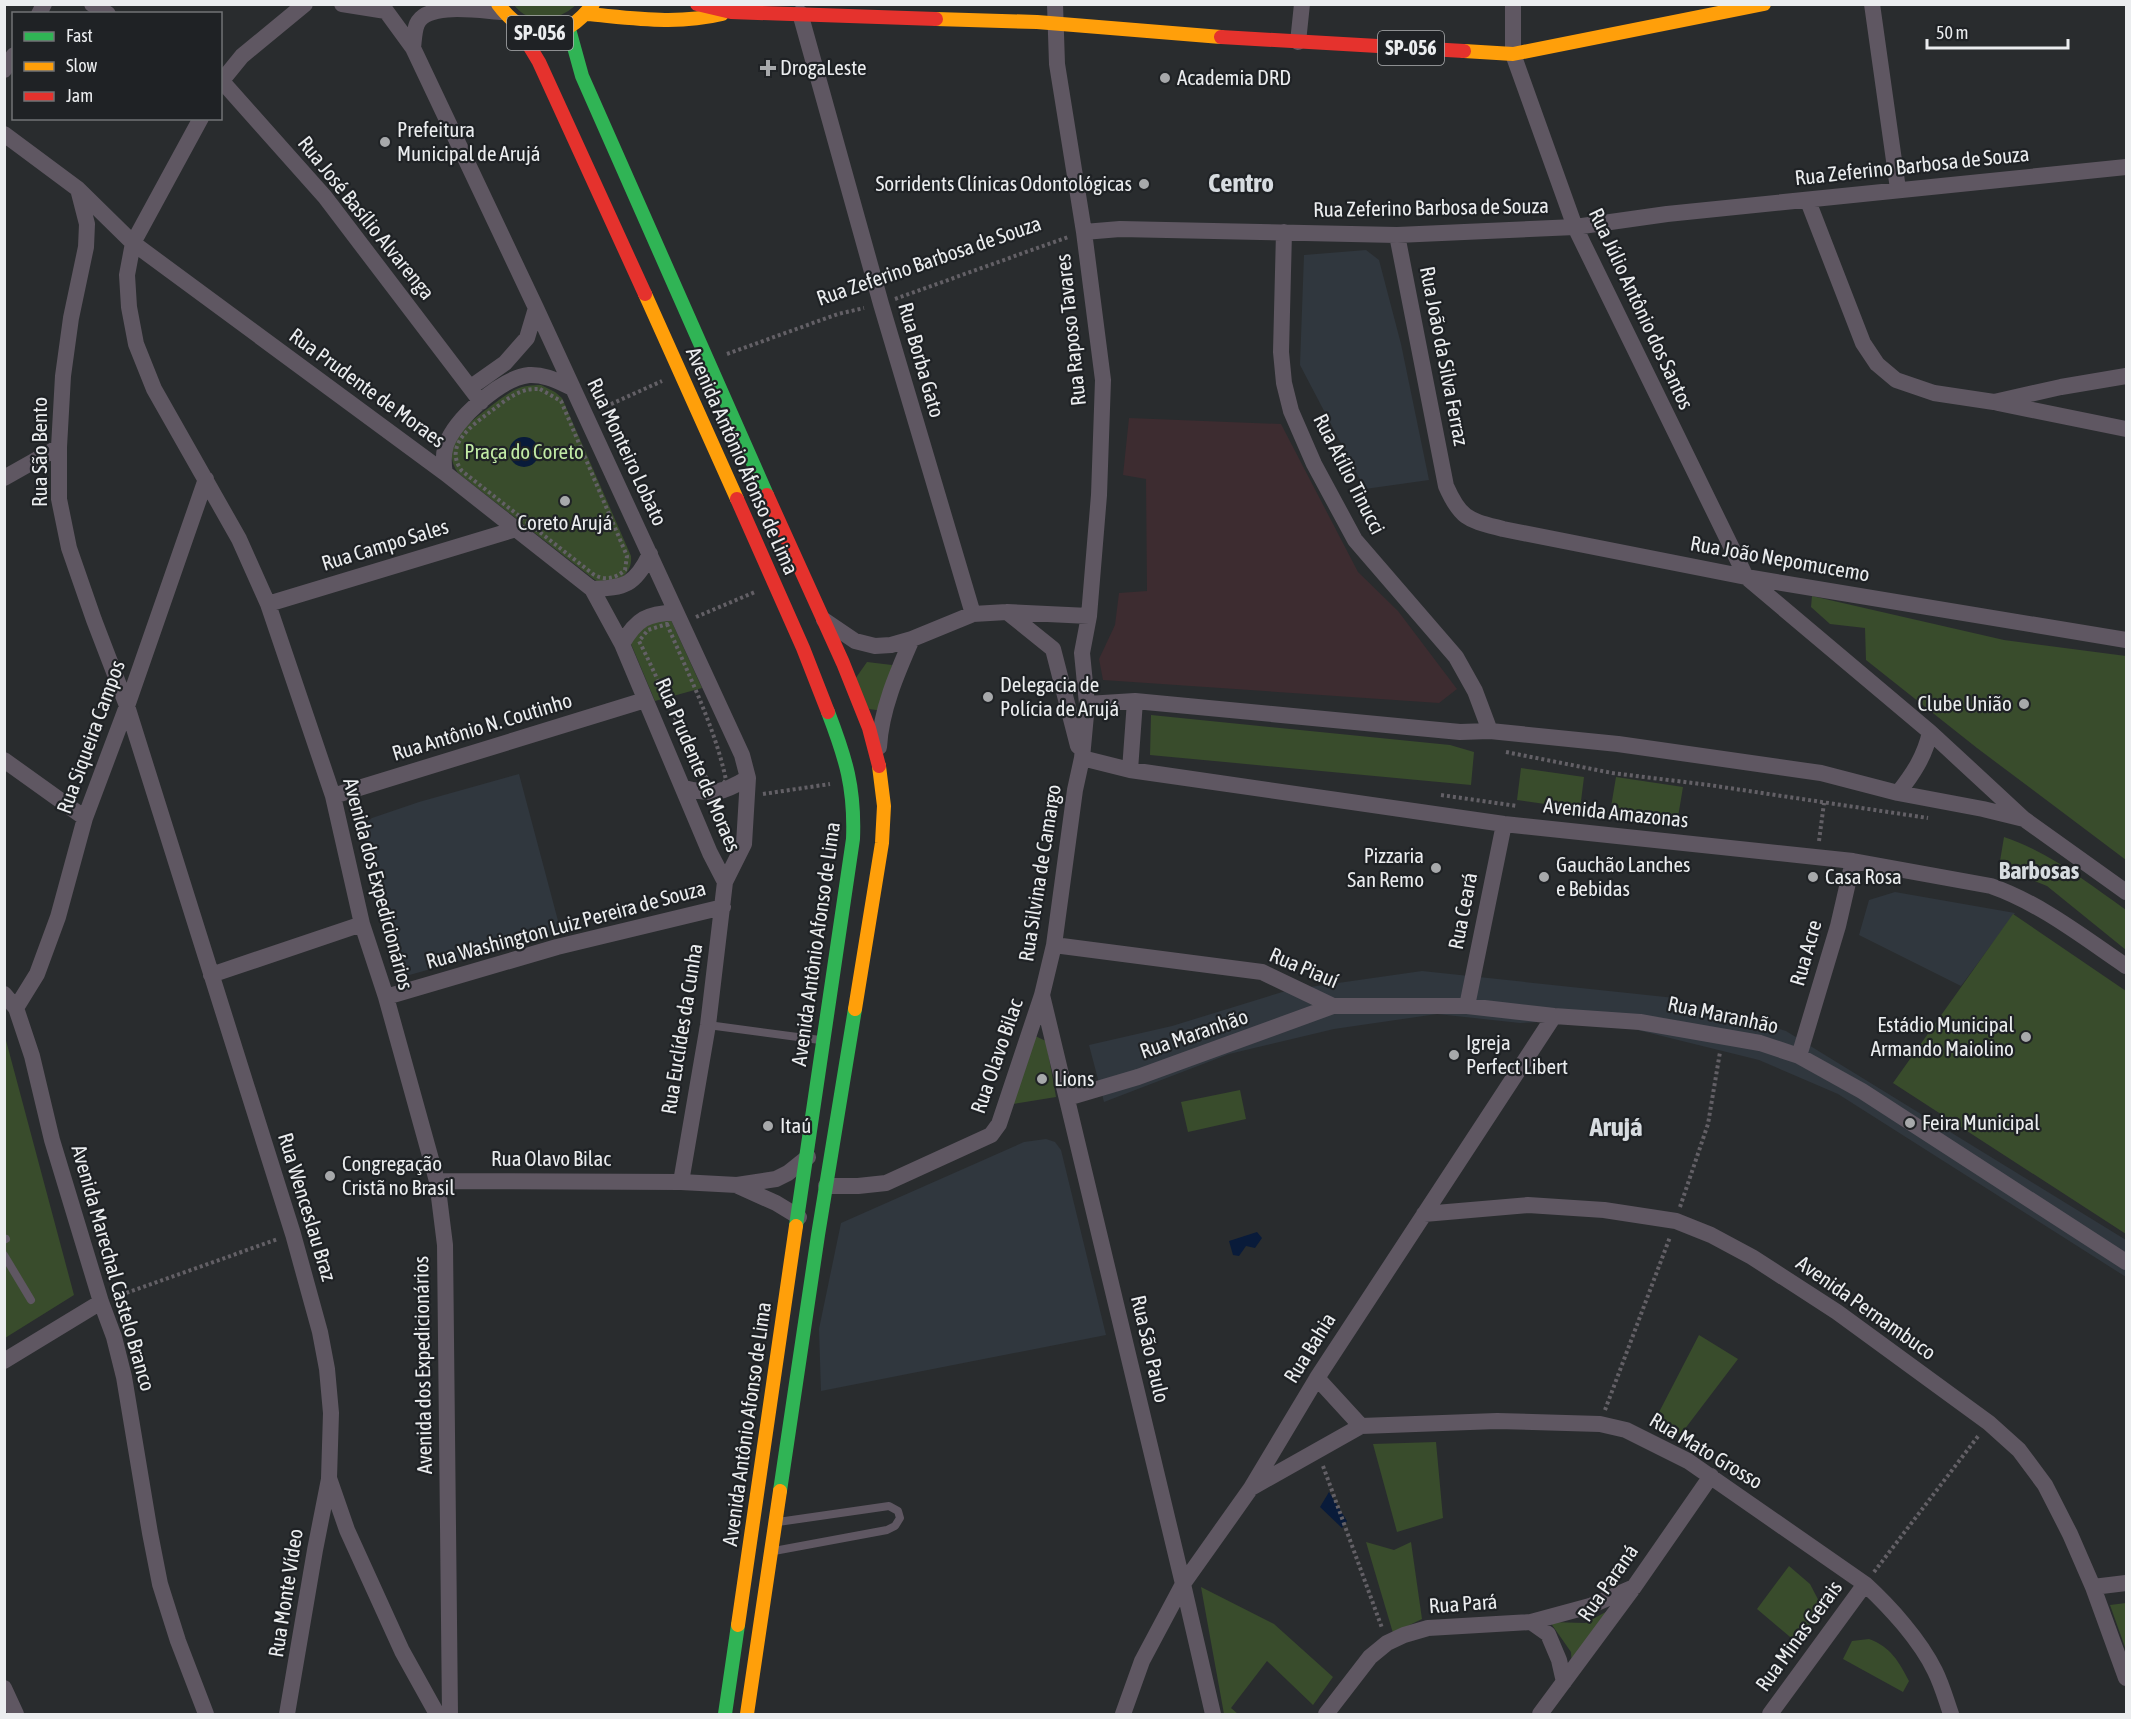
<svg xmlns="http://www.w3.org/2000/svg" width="2131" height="1719" font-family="'Asap Condensed',sans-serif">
  <rect width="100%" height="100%" fill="#292c2e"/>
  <!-- built -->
  <path fill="#30373e" d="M1366 250 1379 260 1401 344 1429 480 1365 489 1300 365 1304 255Z
    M519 774 561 932 406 976 362 826 372 818 419 802Z
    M1895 892 2015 913 1961 986 1859 935 1869 900Z
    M1422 971 1675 998 1786 1031 2126 1240V1277L1838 1094 1759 1060 1593 1019 1520 1023 1437 1014 1334 1029 1229 1054 1104 1102 1089 1045 1172 1026 1289 990Z
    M1046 1139 1055 1142 1061 1150 1106 1335 821 1391 819 1329 841 1223 1024 1142Z"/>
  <!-- industrial -->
  <path fill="#3d2c30" d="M1129 418 1281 424 1358 572 1398 611 1457 689 1439 703 1103 680 1099 659 1115 625 1119 593 1147 591 1146 479 1123 475Z"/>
  <!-- green -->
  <path fill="#394c2c" d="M514 5H576C558 21 531 27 514 5Z
    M541 385 555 392 562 398 631 556C632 568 627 572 620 580L598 582 591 577 458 473C438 444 470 422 491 406 502 398 513 388 527 386 532 385 537 385 541 385Z
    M1812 596 2004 640 2126 656V860L1977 748 1866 660 1865 628 1830 624 1811 607Z
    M671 620 702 688 655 701 631 644C642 625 650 622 671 620Z
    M867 662 892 665 883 711 869 709 853 682Z
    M1151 715 1450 745 1474 752 1471 785 1150 755Z
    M1521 768 1584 777 1580 809 1517 800Z
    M1616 777 1683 787 1678 817 1611 807Z
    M2004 837C2049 852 2088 883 2126 910V950L2047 886 1999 867Z
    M2013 914 2126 991V1234L1893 1083Z
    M4 1033 74 1295 5 1338H4Z
    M1033 1035 1046 1041 1056 1097 1013 1104Z
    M1240 1090 1246 1119 1188 1132 1181 1102Z
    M1699 1335 1738 1359 1681 1434 1656 1418Z
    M1436 1442 1443 1518 1397 1532 1373 1444Z
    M1366 1542 1394 1550 1411 1542 1422 1619 1393 1633Z
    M1789 1566 1810 1584 1823 1609 1796 1642 1757 1609Z
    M1201 1587 1274 1624 1333 1677 1313 1705 1267 1661 1231 1708 1238 1714H1224Z
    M2126 1603V1650L2110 1605Z
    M1619 1605 1572 1668 1571 1652 1550 1622 1585 1623Z
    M1869 1639C1891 1647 1899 1662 1909 1681L1903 1692 1843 1659 1852 1641Z"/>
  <!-- water -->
  <path fill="#091b3a" d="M509 452a15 15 0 1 1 30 0a15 15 0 1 1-30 0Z
    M1257 1232 1262 1238 1255 1248 1246 1246 1239 1256 1233 1255 1229 1241Z
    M1329 1492 1347 1521 1342 1528 1320 1507Z"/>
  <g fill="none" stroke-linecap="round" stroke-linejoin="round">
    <!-- path -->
    <path stroke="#636066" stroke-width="4" stroke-dasharray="3 3" stroke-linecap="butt" d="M895 299 1068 237
      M727 354 838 314 864 308
      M540 389 561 401 627 556 625 570C615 579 604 581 593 574L462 471C443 446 471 426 490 412 501 404 512 394 526 390 530 389 535 389 540 389Z
      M600 409 662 381
      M696 617 755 592
      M667 624C688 674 715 727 726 780L723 784 713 786C702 774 696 760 689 746 671 712 657 676 639 641L648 630Z
      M1506 752 1612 773 1709 785 1928 818
      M763 794 830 784
      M1441 795 1517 806
      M1819 841 1824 803
      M1680 1207 1708 1124 1720 1052
      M115 1297 278 1239
      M1605 1410 1670 1237
      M1323 1466 1382 1628
      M1874 1572 1979 1435"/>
    <!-- lane -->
    <path stroke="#5f5762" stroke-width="8" d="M708 1025 820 1040
      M4 1240 6 1239
      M4 1255 31 1300
      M774 1551 887 1530 895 1526 900 1518 898 1511 889 1506 778 1522"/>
    <!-- street -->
    <path stroke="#5f5762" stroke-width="16" d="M92 4 108 14
      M342 4 386 11 413 48 536 308 742 755 748 778 744 844 725 882 708 1025 681 1182
      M1513 4V54L1575 227 1746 577 1930 732 2024 819 2126 892
      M1872 4 1898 189
      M800 13 881 304 973 614
      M39 14 44 4
      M1298 42 1302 4
      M413 48C414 40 414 31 417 24 427 1 482 11 503 12
      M4 70 14 55
      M220 79 325 197 481 402
      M220 83 242 56 305 4
      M201 118 133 243 127 275 129 307 136 344 154 389 239 539 268 604 333 796 362 924 386 997 437 1181 445 1245 450 1714
      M4 134 78 189 133 243 445 473 592 589 622 644 710 853 725 882
      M78 189 87 224 86 247 71 318 63 376 59 447V499L69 548 94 620 127 706 293 1234 320 1332 327 1369 331 1413 329 1478 347 1530 402 1651 437 1714
      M1808 201 1863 343 1877 364 1896 380 1934 393 1994 402 2061 387 2126 376
      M1084 232 1120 229 1397 235 1575 227 1667 214 2126 167
      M1284 232 1281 352 1284 383 1291 411 1314 464 1355 540 1456 657 1475 691 1490 731
      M1397 235 1446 486C1461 520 1469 520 1503 529L1746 577 2126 640
      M471 387 505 363 527 338 536 308
      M1998 403 2126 429
      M445 473C443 463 443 455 446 445 455 419 501 378 529 375 545 374 559 382 573 388
      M4 478 59 447
      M592 589C625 588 635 585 650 554
      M268 604 516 529
      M1007 612 1053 649 1078 746
      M824 620 855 641 875 646 891 645 912 639 973 614 1007 612 1089 616
      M622 644C637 618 647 614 676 612
      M1087 704 1135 701 1460 732 1490 731 1618 744 1821 773 1898 793 1983 809 2024 819
      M879 747C881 710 897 673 912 639
      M1082 758 1130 770 1504 824 1853 861 1991 886C2040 903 2083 937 2126 966
      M4 760 85 818
      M1130 770 1135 701
      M684 788C714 795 721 794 748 778
      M1898 793C1913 774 1925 756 1930 732
      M333 796 645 700
      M1054 945 1262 972 1333 1006H1467L1554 1016 1640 1022 1760 1043 1799 1056 1862 1091 2126 1262
      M211 975 362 924
      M4 994 16 1008 32 1056 52 1140 101 1302 114 1337 124 1377 150 1533 160 1584 178 1641 206 1714
      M1042 995 1183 1584 1213 1714
      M386 997 557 947 723 907
      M1467 1006 1504 824
      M16 1008 37 974 58 917 85 818 127 706 206 479
      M1799 1056 1838 926 1853 861
      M1067 1098 1138 1077 1333 1006
      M437 1181 681 1182 737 1185 776 1179 788 1173 808 1157
      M738 1186 776 1203 799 1217
      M826 1186H858L886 1183 991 1135 999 1124 1042 995 1054 945 1075 790 1082 758 1087 704 1082 653 1089 616 1099 495 1103 380 1084 232 1057 64 1055 4
      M1424 1214 1528 1205 1604 1210 1676 1221 1711 1235 1752 1257 1837 1312 1989 1423 2019 1450 2045 1485 2070 1534 2093 1587 2126 1678
      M4 1361 101 1302
      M1317 1378 1361 1426
      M1251 1488 1361 1426 1497 1421 1600 1424 1626 1430 1688 1461 1865 1584C1890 1607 1920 1640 1935 1671 1942 1685 1946 1700 1951 1714
      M2093 1587 2126 1583
      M1531 1622 1548 1634 1559 1660 1564 1682
      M4 1688 16 1714
      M287 1714 315 1550 329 1479
      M1123 1714 1142 1661 1183 1584 1251 1488 1317 1378 1554 1016
      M1326 1714 1370 1657 1387 1643 1404 1635 1428 1628 1531 1622 1590 1606 1634 1587
      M1540 1714 1634 1587 1711 1476
      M1770 1714 1865 1584"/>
    <!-- fast -->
    <path stroke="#30b455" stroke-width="14" d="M569 29 582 76 767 495
      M796 1226 853 839C855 788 846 759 828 712
      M780 1491 818 1235 855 1009
      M725 1714 738 1625"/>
    <!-- slow -->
    <path stroke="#ff9f0a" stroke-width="14" d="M498 4C527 43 564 43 593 4
      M587 14C633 18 677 25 722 14
      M936 19 1037 22 1221 37
      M1464 51 1513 54 1764 4
      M645 294 737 499
      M855 1009 882 843 884 806 879 766
      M738 1625 796 1226
      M747 1714 780 1491"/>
    <!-- jam -->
    <path stroke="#e5322d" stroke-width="14" d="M697 4 731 12 936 19
      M518 27 539 62 645 294
      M1221 37 1464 51
      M767 495 843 663 869 728 879 766
      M737 499 803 648 828 712"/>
  </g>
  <!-- markers -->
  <g fill="#a7a9ab" stroke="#1f2225" stroke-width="2">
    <path d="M765 59h6v6h6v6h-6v6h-6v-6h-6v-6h6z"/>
    <circle cx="1165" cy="78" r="6"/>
    <circle cx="385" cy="142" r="6"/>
    <circle cx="1144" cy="184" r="6"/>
    <circle cx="565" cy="501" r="6"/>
    <circle cx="988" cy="697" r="6"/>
    <circle cx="2024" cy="704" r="6"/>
    <circle cx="1436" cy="868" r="6"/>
    <circle cx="1544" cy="877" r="6"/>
    <circle cx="1813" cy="877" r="6"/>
    <circle cx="2026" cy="1037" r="6"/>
    <circle cx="1454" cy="1055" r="6"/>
    <circle cx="1042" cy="1079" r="6"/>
    <circle cx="1910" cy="1123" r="6"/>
    <circle cx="768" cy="1126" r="6"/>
    <circle cx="330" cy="1176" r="6"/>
  </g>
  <g text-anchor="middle" stroke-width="4.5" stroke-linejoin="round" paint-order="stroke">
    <!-- shield labels -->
    <g fill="#1f2225" stroke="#aeb0b2" stroke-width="1.5">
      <rect x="507" y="16" width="66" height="34" rx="4.5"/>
      <rect x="1378" y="31" width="66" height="34" rx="4.5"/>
    </g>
    <g font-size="20" font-weight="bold" fill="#ebedef">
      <text x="540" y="40">SP-056</text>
      <text x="1411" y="55">SP-056</text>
    </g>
    <!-- poi labels -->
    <g font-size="21" fill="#ebedef" stroke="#1f2225" text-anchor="start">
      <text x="780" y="75">DrogaLeste</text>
      <text x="1177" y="85">Academia DRD</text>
      <text x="397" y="137">Prefeitura<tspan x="397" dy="24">Municipal de Arujá</tspan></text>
      <text x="1132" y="191" text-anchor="end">Sorridents Clínicas Odontológicas</text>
      <text x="565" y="530" text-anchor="middle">Coreto Arujá</text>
      <text x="1000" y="692">Delegacia de<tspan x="1000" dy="24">Polícia de Arujá</tspan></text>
      <text x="2012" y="711" text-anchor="end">Clube União</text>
      <text x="1424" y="863" text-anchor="end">Pizzaria<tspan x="1424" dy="24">San Remo</tspan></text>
      <text x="1556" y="872">Gauchão Lanches<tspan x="1556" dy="24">e Bebidas</tspan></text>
      <text x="1825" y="884">Casa Rosa</text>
      <text x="2014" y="1032" text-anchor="end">Estádio Municipal<tspan x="2014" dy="24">Armando Maiolino</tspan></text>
      <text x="1466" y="1050">Igreja<tspan x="1466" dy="24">Perfect Libert</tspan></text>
      <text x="1054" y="1086">Lions</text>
      <text x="1922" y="1130">Feira Municipal</text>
      <text x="780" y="1133">Itaú</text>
      <text x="342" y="1171">Congregação<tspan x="342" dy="24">Cristã no Brasil</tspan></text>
    </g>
    <!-- street labels -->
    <g font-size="21" fill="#ebedef" stroke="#1f2225">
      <text transform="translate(1912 166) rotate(-6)" y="7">Rua Zeferino Barbosa de Souza</text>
      <text transform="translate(1431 208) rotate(-1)" y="7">Rua Zeferino Barbosa de Souza</text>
      <text transform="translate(366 218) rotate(51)" y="7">Rua José Basílio Alvarenga</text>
      <text transform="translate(929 261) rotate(-19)" y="7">Rua Zeferino Barbosa de Souza</text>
      <text transform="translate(1641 309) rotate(65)" y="7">Rua Júlio Antônio dos Santos</text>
      <text transform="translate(1071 330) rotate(-96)" y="7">Rua Raposo Tavares</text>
      <text transform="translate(1444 356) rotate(79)" y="7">Rua João da Silva Ferraz</text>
      <text transform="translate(921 360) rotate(74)" y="7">Rua Borba Gato</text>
      <text transform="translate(367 388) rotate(36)" y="7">Rua Prudente de Moraes</text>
      <text transform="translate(40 452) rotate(-90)" y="7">Rua São Bento</text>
      <text transform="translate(627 452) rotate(65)" y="7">Rua Monteiro Lobato</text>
      <text transform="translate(742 461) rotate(66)" y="7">Avenida Antônio Afonso de Lima</text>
      <text transform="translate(1349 474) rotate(63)" y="7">Rua Atílio Tinucci</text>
      <text transform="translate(385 545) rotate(-17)" y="7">Rua Campo Sales</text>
      <text transform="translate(1780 559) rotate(10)" y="7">Rua João Nepomucemo</text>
      <text transform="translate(482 727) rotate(-17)" y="7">Rua Antônio N. Coutinho</text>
      <text transform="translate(91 737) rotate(-70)" y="7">Rua Siqueira Campos</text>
      <text transform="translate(698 765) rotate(67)" y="7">Rua Prudente de Moraes</text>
      <text transform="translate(1616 813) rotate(6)" y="7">Avenida Amazonas</text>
      <text transform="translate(1040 873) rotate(-81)" y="7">Rua Silvina de Camargo</text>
      <text transform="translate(378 884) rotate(75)" y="7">Avenida dos Expedicionários</text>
      <text transform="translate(1463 911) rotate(-79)" y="7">Rua Ceará</text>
      <text transform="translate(566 925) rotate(-15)" y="7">Rua Washington Luiz Pereira de Souza</text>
      <text transform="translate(816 944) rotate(-82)" y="7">Avenida Antônio Afonso de Lima</text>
      <text transform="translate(1806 953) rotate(-74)" y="7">Rua Acre</text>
      <text transform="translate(1304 968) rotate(23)" y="7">Rua Piauí</text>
      <text transform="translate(1723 1015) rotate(12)" y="7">Rua Maranhão</text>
      <text transform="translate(682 1029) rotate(-81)" y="7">Rua Euclídes da Cunha</text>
      <text transform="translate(1194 1034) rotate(-19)" y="7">Rua Maranhão</text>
      <text transform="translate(997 1056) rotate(-71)" y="7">Rua Olavo Bilac</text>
      <text x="551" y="1166">Rua Olavo Bilac</text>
      <text transform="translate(307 1207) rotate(73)" y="7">Rua Wenceslau Braz</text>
      <text transform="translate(113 1268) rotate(74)" y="7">Avenida Marechal Castelo Branco</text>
      <text transform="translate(1866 1308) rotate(35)" y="7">Avenida Pernambuco</text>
      <text transform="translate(1310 1348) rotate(-58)" y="7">Rua Bahia</text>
      <text transform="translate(1150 1349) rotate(77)" y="7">Rua São Paulo</text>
      <text transform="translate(423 1365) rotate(-91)" y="7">Avenida dos Expedicionários</text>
      <text transform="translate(747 1424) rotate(-82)" y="7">Avenida Antônio Afonso de Lima</text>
      <text transform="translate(1706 1451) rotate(31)" y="7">Rua Mato Grosso</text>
      <text transform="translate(1608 1583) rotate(-55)" y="7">Rua Paraná</text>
      <text transform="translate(286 1593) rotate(-81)" y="7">Rua Monte Vídeo</text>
      <text transform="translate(1463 1604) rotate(-4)" y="7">Rua Pará</text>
      <text transform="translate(1799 1636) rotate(-54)" y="7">Rua Minas Gerais</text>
    </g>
    <!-- park labels -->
    <g font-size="21" fill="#c2eba6" stroke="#1f2225">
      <text x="524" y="459">Praça do Coreto</text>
    </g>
    <!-- quarter labels -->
    <g font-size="24" font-weight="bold" fill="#d7dce0" stroke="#1f2225">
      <text x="2039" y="879">Barbosas</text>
    </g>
    <!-- district labels -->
    <g font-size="27" font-weight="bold" fill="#d7dce0" stroke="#1f2225">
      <text x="1241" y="192">Centro</text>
      <text x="1616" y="1136">Arujá</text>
    </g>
  </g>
  <!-- border -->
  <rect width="2131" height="1719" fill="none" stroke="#ebedef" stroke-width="12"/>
  <!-- legend -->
  <rect x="12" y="12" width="210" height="108" fill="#1f2225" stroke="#717376" stroke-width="1.5"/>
  <rect x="24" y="32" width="30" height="9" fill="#30b455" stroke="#717376" stroke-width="1.5"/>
  <text x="66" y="42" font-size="18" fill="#ebedef">Fast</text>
  <rect x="24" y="62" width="30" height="9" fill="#ff9f0a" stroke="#717376" stroke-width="1.5"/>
  <text x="66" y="72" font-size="18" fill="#ebedef">Slow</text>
  <rect x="24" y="92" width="30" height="9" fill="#e5322d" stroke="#717376" stroke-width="1.5"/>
  <text x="66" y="102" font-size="18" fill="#ebedef">Jam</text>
  <!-- scale -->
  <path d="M1927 39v9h141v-9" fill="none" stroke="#ebedef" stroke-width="3"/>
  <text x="1936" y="39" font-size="18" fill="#ebedef" stroke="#1f2225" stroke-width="4.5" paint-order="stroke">50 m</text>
</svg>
